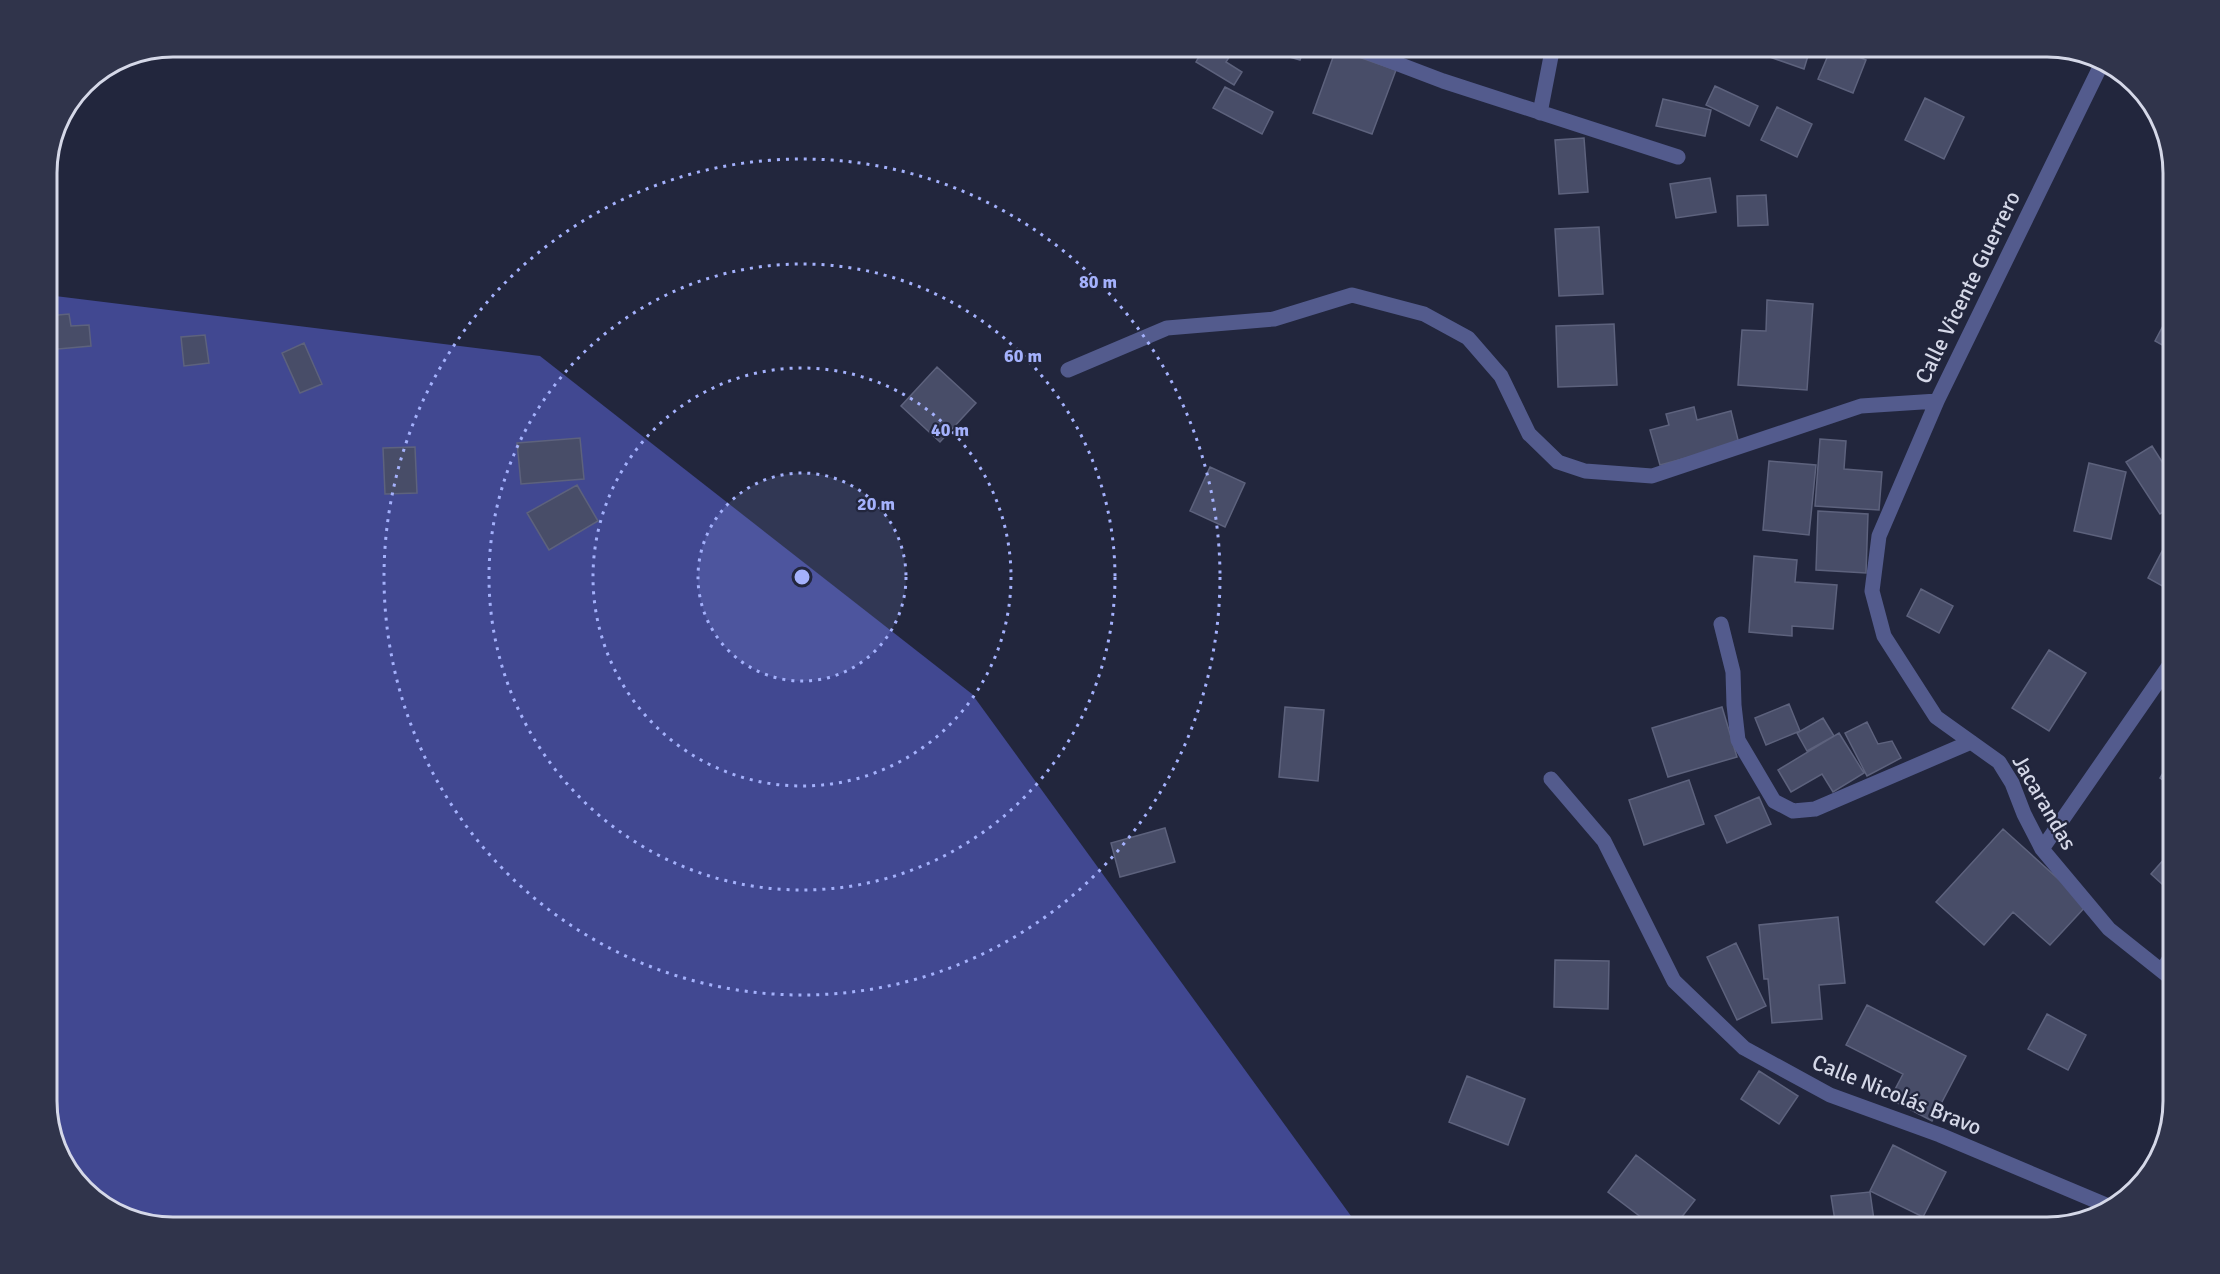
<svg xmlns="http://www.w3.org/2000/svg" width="2220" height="1274" font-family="Signika,sans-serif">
  <rect width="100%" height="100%" fill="#22263d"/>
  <!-- forest -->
  <path fill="#414891" d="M47 295 540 356 972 694 1359 1227H173L110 1211 64 1165 47 1109Z"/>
  <!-- building -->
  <path fill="#484d68" stroke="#5d627d" stroke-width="1.5" d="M1205 46H1226L1233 51 1226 62 1242 72 1234 85 1196 62Z
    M1278 46H1305L1300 60 1276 53Z
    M1459 46H1476L1473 52Z
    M1766 46H1811L1804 69 1764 55Z
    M1832 46 1866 60 1853 93 1818 79Z
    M1336 49 1396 70 1372 134 1313 113Z
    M1715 86 1758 106 1749 126 1706 105Z
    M1225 87 1273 112 1262 134 1213 108Z
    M1925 98 1964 117 1944 159 1905 140Z
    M1663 99 1711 110 1705 136 1656 126Z
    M1777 107 1812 124 1797 157 1761 140Z
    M1584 138 1588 192 1559 194 1555 140Z
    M1710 178 1716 212 1676 218 1670 184Z
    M1766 195 1768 225 1738 226 1737 196Z
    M1599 227 1603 294 1559 296 1555 229Z
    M1767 300 1813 304 1807 390 1738 385 1742 330 1766 331Z
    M2173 307V351L2155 341Z
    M69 314 71 326 89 325 91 346 47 350V316Z
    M1614 324 1617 385 1558 387 1556 326Z
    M205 335 209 363 184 366 181 337Z
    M304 343 322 384 300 393 282 353Z
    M937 367 976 403 940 442 901 406Z
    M1694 407 1697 420 1731 411 1739 444 1660 465 1650 430 1669 425 1666 414Z
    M2173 428V443L2166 439Z
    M580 438 584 479 521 484 517 443Z
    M1820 439 1846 441 1844 469 1882 472 1879 510 1815 506Z
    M2152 446 2173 479V505L2160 514 2126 462Z
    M415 447 417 493 385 494 383 448Z
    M1769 461 1816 465 1809 535 1763 530Z
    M2089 463 2126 472 2111 539 2074 531Z
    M1210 467 1245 483 1225 527 1190 511Z
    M577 485 598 521 549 550 527 513Z
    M1818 511 1868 514 1866 573 1816 570Z
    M2169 538 2173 540V592L2148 578Z
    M1754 556 1797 560 1795 582 1837 585 1833 629 1792 626V636L1749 632Z
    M1921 589 1953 606 1939 633 1907 616Z
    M2049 650 2086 673 2049 731 2012 708Z
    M1789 704 1800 731 1766 745 1755 718Z
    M1285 707 1324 710 1318 781 1279 777Z
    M1722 707 1737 757 1668 777 1652 728Z
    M1823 718 1834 736 1807 751 1797 733Z
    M1867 722 1878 744 1892 741 1901 758 1867 776 1845 733Z
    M1839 733 1864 773 1833 792 1822 774 1791 792 1778 770Z
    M2173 756V787L2160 778Z
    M1689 780 1704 824 1644 845 1629 800Z
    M1759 797 1771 824 1727 843 1715 816Z
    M1165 828 1175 862 1120 877 1111 843Z
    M2003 829 2087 905 2050 945 2013 912 1984 945 1936 902Z
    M2173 849V894L2151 874Z
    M1838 917 1845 983 1819 985 1822 1019 1772 1023 1768 979H1764L1759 925Z
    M1736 943 1766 1006 1737 1020 1707 957Z
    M1555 960 1609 961 1608 1009 1554 1007Z
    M1867 1005 1966 1056 1932 1121 1890 1099 1903 1074 1846 1045Z
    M2047 1014 2086 1035 2068 1070 2028 1049Z
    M1759 1071 1798 1096 1779 1124 1741 1099Z
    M1467 1076 1525 1099 1508 1145 1449 1122Z
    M1893 1145 1946 1172 1923 1217 1870 1191Z
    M1636 1155 1695 1200 1674 1227H1654L1608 1192Z
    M1870 1192 1875 1227H1836L1831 1196Z"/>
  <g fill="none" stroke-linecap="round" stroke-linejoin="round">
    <!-- minor -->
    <path stroke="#535b8d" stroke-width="15" d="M1351 46 1443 81 1678 157
      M2103 61 1937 401 1879 536 1872 591 1884 636 1936 717 1999 762 2012 783 2024 814 2042 849 2109 929 2173 980
      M1540 113 1553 46
      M1068 370 1167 328 1274 319 1352 295 1424 314 1468 338 1501 376 1529 434 1558 462 1585 471 1652 476 1861 406 1937 401
      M1721 624 1733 672 1734 705 1738 740 1774 801 1793 811 1815 809 1971 742
      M1551 779 1604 841 1674 981 1744 1048 1830 1095 1940 1135 2113 1208
      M2042 849 2173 660
      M2162 971 2173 953"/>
  </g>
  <!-- distance rings -->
  <circle cx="802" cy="577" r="104" fill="#a4b1fc" fill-opacity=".12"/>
  <g fill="none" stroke="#a4b1fc" stroke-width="3" stroke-dasharray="3 6">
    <circle cx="802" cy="577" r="104"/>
    <circle cx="802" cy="577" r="209"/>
    <circle cx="802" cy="577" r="313"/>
    <circle cx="802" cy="577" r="418"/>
  </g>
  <g text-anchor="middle" stroke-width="4.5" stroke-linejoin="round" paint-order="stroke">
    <!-- street labels -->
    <g font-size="22" fill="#d5d8e8" stroke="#22263d">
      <text transform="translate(1967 287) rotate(-64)" y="8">Calle Vicente Guerrero</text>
      <text transform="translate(2045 802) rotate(60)" y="8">Jacarandas</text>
      <text transform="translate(1897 1094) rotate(22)" y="8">Calle Nicolás Bravo</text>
    </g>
  </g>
  <!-- crop -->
  <path d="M0 0H2220V1274H0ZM173 57H2047A116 116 0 0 1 2163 173V1101A116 116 0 0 1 2047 1217H173A116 116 0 0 1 57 1101V173A116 116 0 0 1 173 57Z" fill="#30344b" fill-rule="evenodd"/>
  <path fill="none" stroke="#d5d8e8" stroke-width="3" d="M173 57H2047A116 116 0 0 1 2163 173V1101A116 116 0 0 1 2047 1217H173A116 116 0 0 1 57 1101V173A116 116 0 0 1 173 57Z"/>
  <circle cx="802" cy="577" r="9" fill="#a4b1fc" stroke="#22263d" stroke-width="3"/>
  <g font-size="18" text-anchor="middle" font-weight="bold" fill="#a4b1fc" stroke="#22263d" stroke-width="4.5" stroke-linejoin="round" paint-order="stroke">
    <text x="1098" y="288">80 m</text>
    <text x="1023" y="362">60 m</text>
    <text x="950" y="436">40 m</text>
    <text x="876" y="510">20 m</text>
  </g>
</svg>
